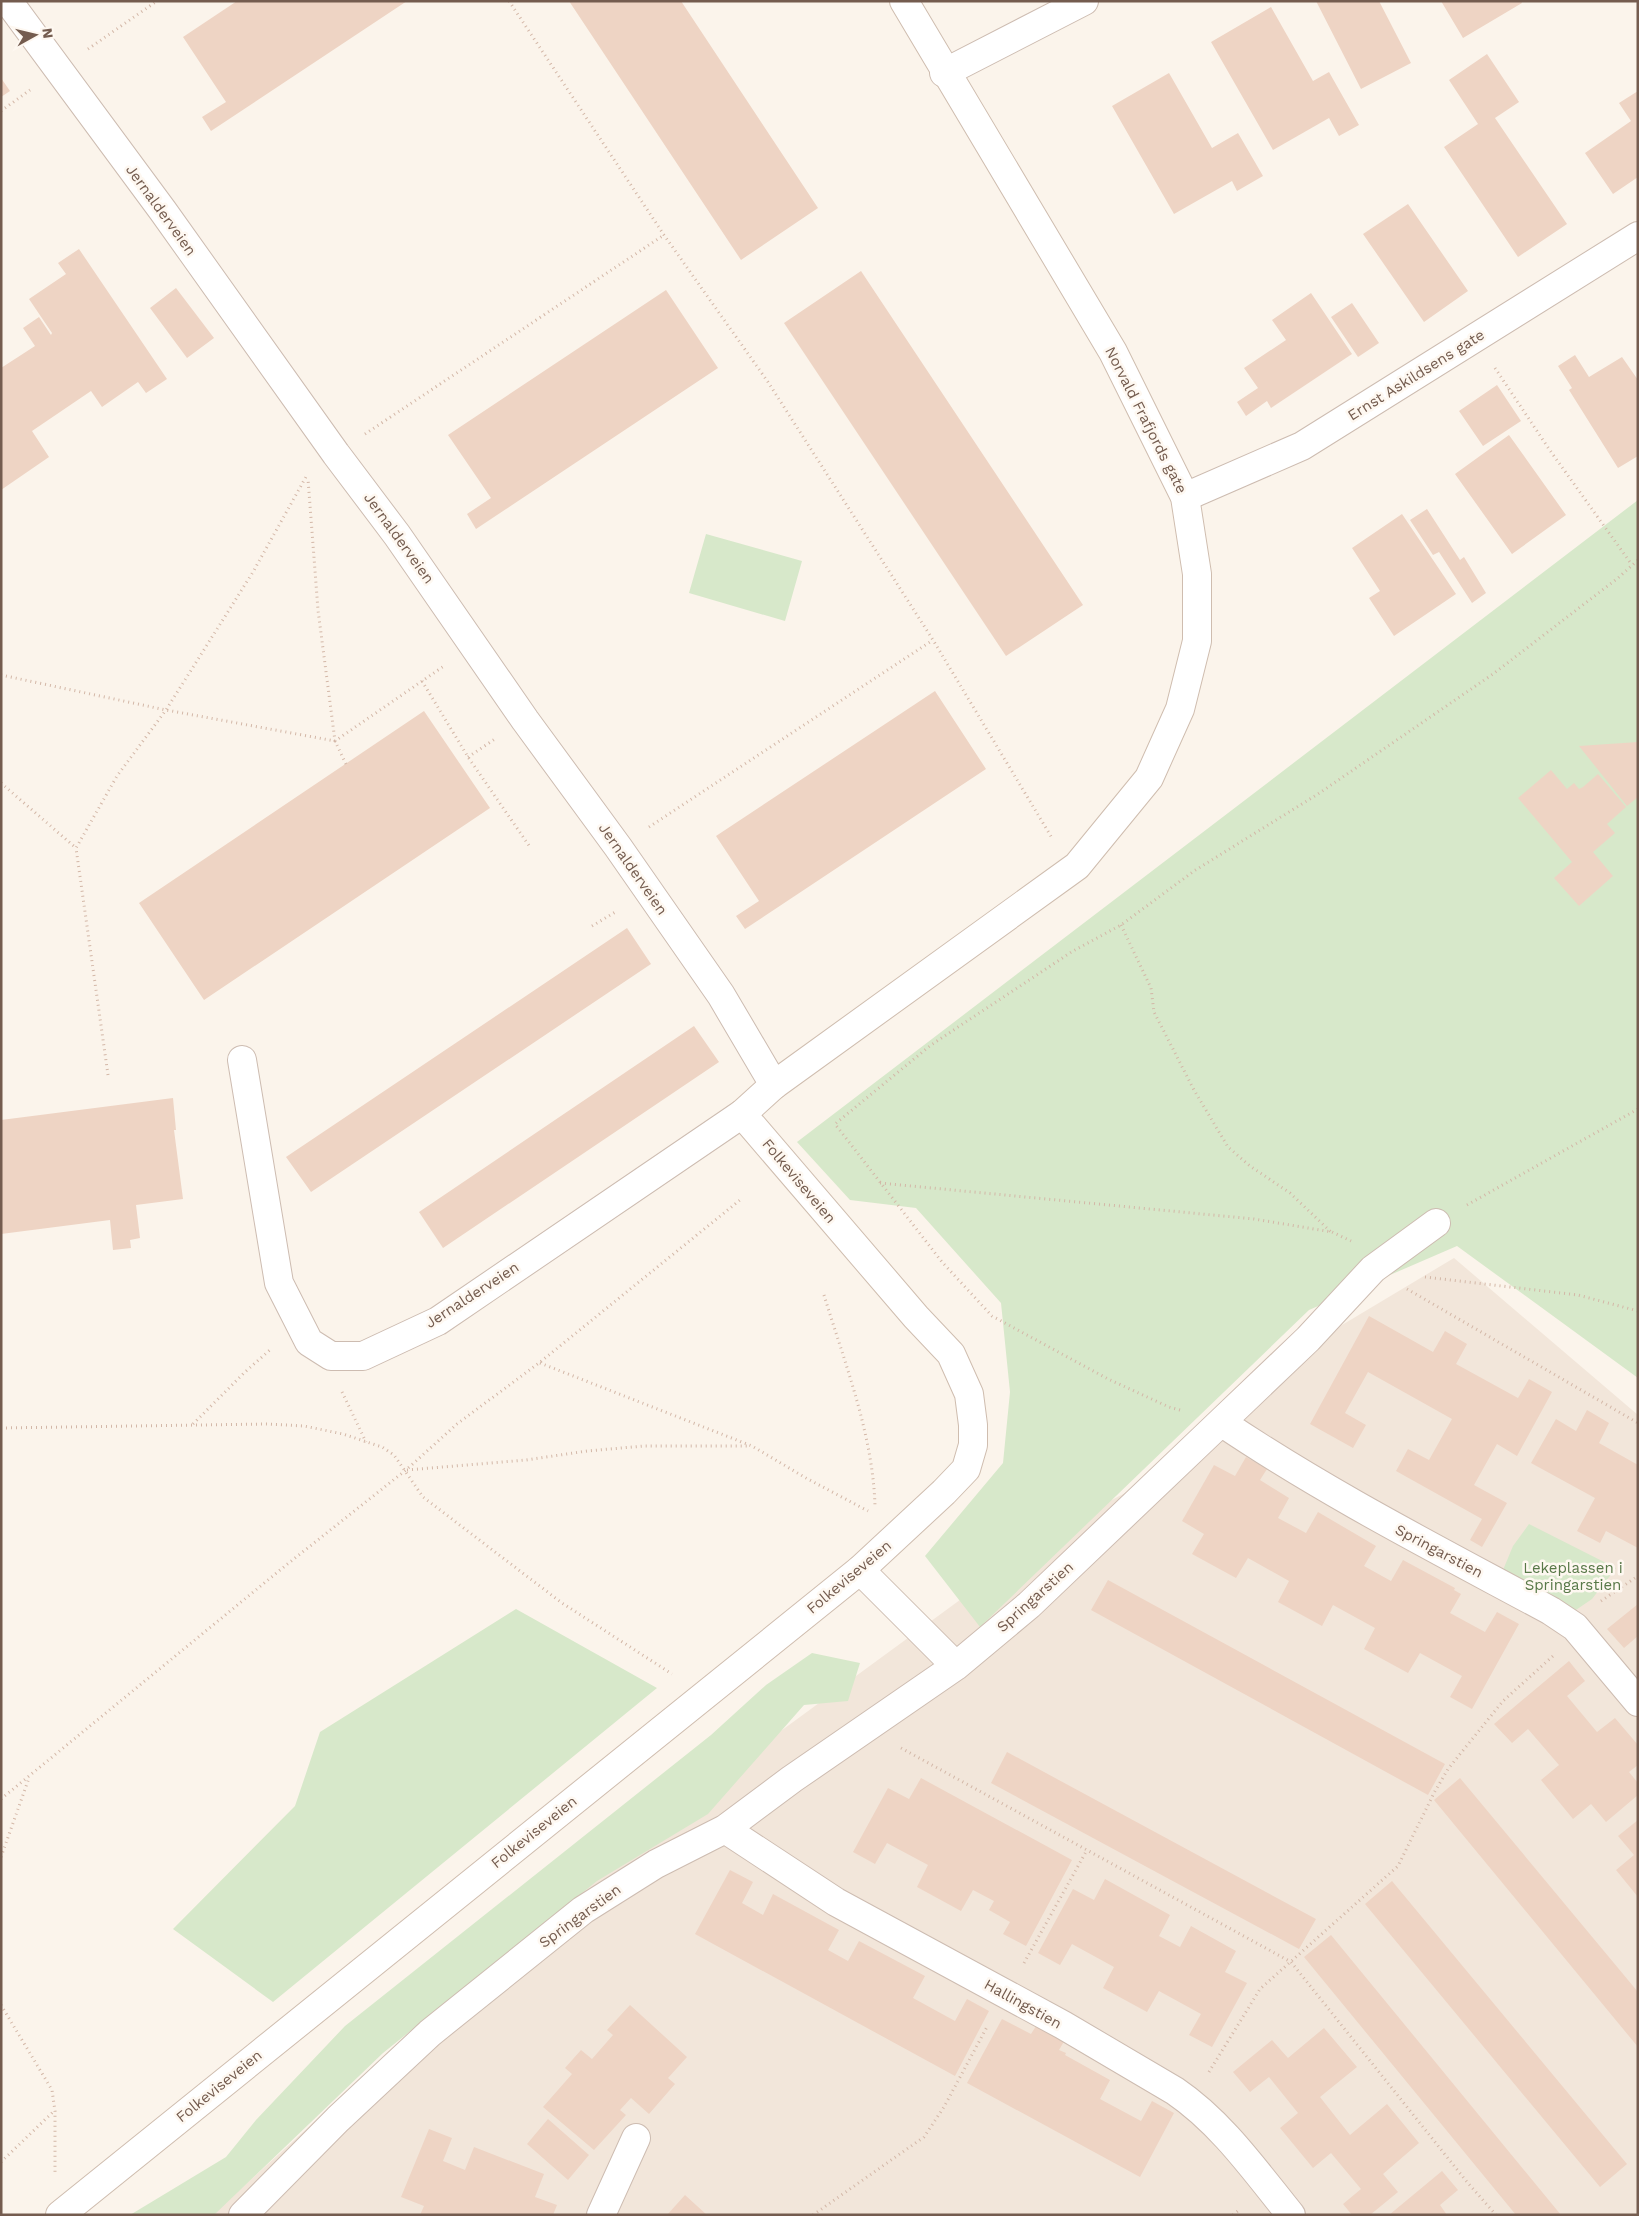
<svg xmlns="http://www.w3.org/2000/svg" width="1639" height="2216" font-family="'Work Sans',sans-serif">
  <rect width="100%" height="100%" fill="#fbf4eb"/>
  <!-- residential -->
  <path fill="#f2e6da" d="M1454 1258 1638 1415V2215H212L591 1870 1061 1526 1207 1451 1337 1328Z"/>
  <!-- green -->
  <path fill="#d7e8ca" d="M1638 500V1378L1457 1246 1309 1310 980 1627 925 1556 1003 1463 1010 1392 1001 1303 916 1208 850 1200 797 1142Z
    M706 534 802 561 785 621 689 593Z
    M1529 1524 1616 1568 1592 1599 1570 1614 1503 1570 1513 1546Z
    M516 1609 657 1688 273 2002 173 1929 295 1806 320 1732Z
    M812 1653 860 1663 848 1701 804 1705 708 1814 597 1881 383 2053 214 2215H130L226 2157 256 2120 345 2026 711 1735 766 1685Z"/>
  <!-- building -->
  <path fill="#eed4c4" d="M237 1H407L211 131 202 117 226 102 183 37Z
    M569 1H681L818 208 741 260Z
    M1316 1H1379L1411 63 1361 89Z
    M1441 1H1521L1522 3 1463 38Z
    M1271 7 1313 81 1329 72 1359 125 1339 136 1329 118 1273 150 1211 42Z
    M1487 54 1519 102 1495 118 1567 224 1518 257 1444 147 1478 124 1449 80Z
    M1169 73 1212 148 1238 133 1263 176 1237 191 1232 181 1174 214 1112 106Z
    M1 78 10 91 1 97Z
    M1638 91V177L1613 194 1585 153 1631 121 1619 103Z
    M1408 204 1468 291 1424 322 1363 234Z
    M79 249 167 379 146 393 138 382 102 407 91 391 32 431 49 457 1 490V368L35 346 23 328 39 317 51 335 52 333 29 299 66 274 58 263Z
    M861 271 1083 605 1006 656 784 323Z
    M176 288 214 338 187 358 150 308Z
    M666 290 718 368 476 529 467 514 491 498 448 435Z
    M1311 293 1352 354 1271 408 1267 401 1246 416 1237 402 1258 388 1244 368 1286 340 1272 320Z
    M1352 303 1379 343 1358 357 1331 317Z
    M1575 355 1589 377 1622 357 1638 380V456L1618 468 1569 390 1572 388 1558 366Z
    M1497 385 1521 421 1483 446 1459 411Z
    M1509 435 1566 515 1512 554 1455 474Z
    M1427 509 1460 560 1464 557 1486 593 1472 603 1439 552 1433 555 1410 520Z
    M1402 514 1456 594 1394 636 1369 598 1380 591 1352 548Z
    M935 691 986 769 745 929 736 916 759 901 716 836Z
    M424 711 490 808 204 1000 139 903Z
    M1638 742V797L1627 806 1579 746Z
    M1551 770 1567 789 1574 783 1579 789 1583 787 1598 774 1626 807 1607 824 1615 833 1593 852 1613 876 1579 906 1554 878 1572 862 1518 798Z
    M627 928 651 964 311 1192 286 1157Z
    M694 1026 719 1062 443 1248 419 1212Z
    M173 1098 176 1130H174L183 1199 136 1205 140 1238 130 1240 131 1248 113 1250 110 1220 1 1234V1120Z
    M1369 1316 1433 1352 1445 1331 1467 1344 1456 1364 1518 1398 1529 1379 1552 1392 1517 1456 1497 1444 1474 1485 1507 1503 1482 1547 1470 1540 1482 1519 1396 1471 1408 1449 1429 1460 1452 1419 1368 1372 1345 1413 1366 1425 1353 1448 1310 1424Z
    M1587 1410 1609 1423 1599 1443 1638 1465V1548L1606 1531 1600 1543 1577 1531 1595 1498 1531 1463 1556 1419 1576 1431Z
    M1246 1457 1267 1469 1260 1480 1289 1498 1278 1518 1306 1533 1318 1512 1376 1546 1364 1566 1391 1581 1403 1560 1455 1588 1454 1590 1461 1594 1450 1613 1485 1632 1497 1612 1519 1624 1472 1709 1450 1697 1462 1676 1420 1653 1408 1673 1364 1649 1375 1628 1333 1605 1322 1626 1278 1602 1289 1581 1248 1558 1236 1578 1192 1554 1204 1534 1182 1521 1214 1465 1235 1476Z
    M1108 1580 1445 1764 1428 1795 1091 1610Z
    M1638 1604V1636L1624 1648 1607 1629Z
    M1569 1661 1585 1681 1567 1696 1597 1732 1615 1718 1638 1745V1765L1629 1772 1638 1783V1795L1606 1822 1591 1804 1573 1819 1541 1780 1559 1765 1528 1729 1512 1743 1494 1724Z
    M1007 1752 1316 1919 1299 1949 991 1783Z
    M921 1778 1072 1860 1026 1946 1003 1934 1010 1922 989 1910 994 1901 973 1890 961 1911 917 1887 928 1865 887 1843 875 1864 853 1852 888 1788 909 1799Z
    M1460 1778 1638 1992V2047L1434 1800Z
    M1638 1820V1897L1616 1870 1634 1855 1618 1836Z
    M730 1870 753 1882 742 1903 763 1915 773 1894 839 1930 828 1950 848 1961 859 1941 925 1976 913 1998 955 2021 967 1999 989 2011 955 2076 695 1934Z
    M1105 1879 1170 1915 1159 1936 1180 1947 1191 1926 1236 1951 1225 1972 1247 1983 1212 2047 1189 2035 1201 2014 1159 1991 1147 2012 1103 1988 1114 1967 1072 1944 1060 1965 1038 1953 1073 1889 1094 1900Z
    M1392 1881 1627 2164 1600 2187 1365 1904Z
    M1331 1935 1561 2215H1516L1304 1957Z
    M630 2005 687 2057 668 2078 675 2084 649 2114 631 2098 620 2110 626 2115 594 2150 543 2107 572 2074 565 2068 581 2050 592 2059 613 2035 607 2030Z
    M1002 2019 1031 2034 1038 2023 1066 2038 1059 2050 1066 2053 1065 2055 1110 2080 1100 2099 1141 2121 1152 2101 1174 2113 1140 2177 967 2083Z
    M1324 2028 1357 2067 1320 2097 1350 2135 1387 2104 1419 2143 1383 2174 1398 2192 1370 2215H1352L1343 2204 1361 2189 1331 2153 1313 2168 1280 2128 1298 2113 1269 2077 1250 2092 1233 2072 1272 2040 1288 2058Z
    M548 2119 589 2155 568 2180 527 2144Z
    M429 2129 452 2138 443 2161 465 2170 474 2147 544 2174 535 2197 557 2205 553 2215H420L424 2206 401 2197Z
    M1442 2171 1458 2190 1440 2205 1447 2215H1389Z
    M685 2195 707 2215H667Z"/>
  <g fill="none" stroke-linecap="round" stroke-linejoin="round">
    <!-- street casing -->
    <g stroke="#cdbcb1" stroke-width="30">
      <path id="street" d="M8 1 163 211 336 454 397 535 525 720 618 847 721 995 774 1085
        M944 73 1084 1
        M1185 497 1302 446 1638 236
        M242 1060 279 1283 309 1342 331 1356H363L438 1321 742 1114
        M1436 1223 1373 1269 1308 1339 1221 1422C1326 1493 1440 1551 1551 1611L1575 1627 1638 1702
        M860 1570 956 1666
        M725 1829 836 1902 1063 2025 1175 2091C1222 2123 1256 2172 1291 2215
        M243 2215 338 2119 430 2033 583 1910 656 1864 725 1829 792 1779 956 1666 1029 1605 1221 1422
        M601 2215 636 2138"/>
    </g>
    <!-- secondary casing -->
    <g stroke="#cfbdaf" stroke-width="30">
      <path id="secondary" d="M60 2215 860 1570 944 1492 966 1469 973 1445V1425L969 1394 951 1354 916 1317 742 1114 774 1085 1077 866 1149 778 1180 709 1197 641V574L1185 497 1113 352 904 1"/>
    </g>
    <!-- path -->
    <path stroke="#d3b7a7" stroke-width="3" stroke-dasharray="1 4" stroke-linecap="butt" d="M509 1 664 235 768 382 933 640 1052 838
      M88 49 157 1
      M1 111 30 90
      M1495 368 1549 449 1632 565
      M365 434 664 235
      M1 675 166 710 335 741 318 610 308 479
      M422 681 468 757 530 847
      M468 757 495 739
      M346 764 335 741 444 666
      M1 783 76 848
      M649 827 933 640
      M1121 925 1151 988 1154 1012 1194 1090 1228 1147 1250 1166 1290 1193 1331 1232
      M592 926 617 911
      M108 1075 76 848 117 776 166 710 253 572 307 475
      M880 1183 1254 1219 1332 1232 1351 1241
      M1467 1205 1638 1109
      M1425 1277 1578 1295 1638 1311
      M1407 1289 1638 1423
      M824 1295C845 1364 873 1435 875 1506
      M540 1363 752 1446 806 1478 868 1511
      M342 1392 366 1442
      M1180 1410 1169 1407 1108 1379 992 1316 942 1262 835 1124 931 1045 1073 951 1121 925 1194 871 1318 794 1493 674 1618 578 1638 560
      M193 1424 245 1372 271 1349
      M1 1428 266 1424 304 1426 343 1434 382 1447 394 1455 423 1497 562 1603 672 1674
      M407 1470 526 1460 587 1451 644 1446H749
      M1601 1601 1638 1576
      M901 1748 1291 1962 1467 2182 1496 2215
      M1 1799 285 1566 406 1470 457 1424 539 1363 740 1200
      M1 1857 29 1778
      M1024 1963 1087 1850
      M1 2005 52 2090 55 2111V2172
      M1209 2072 1260 1989 1398 1866 1434 1793 1448 1769 1503 1701 1553 1656
      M1 2162 54 2111
      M813 2215 924 2137 944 2107 988 2025
      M1233 2215 1240 2209"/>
    <!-- street -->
    <use href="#street" stroke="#fff" stroke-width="28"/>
    <!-- secondary -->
    <use href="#secondary" stroke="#fff" stroke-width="28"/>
  </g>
  <g text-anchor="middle" stroke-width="5" stroke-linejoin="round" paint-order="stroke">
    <!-- street labels -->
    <g font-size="15" fill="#745c4f" stroke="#fef8f1">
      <text transform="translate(161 210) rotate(54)" y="5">Jernalderveien</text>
      <text transform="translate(1416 375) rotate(-32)" y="5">Ernst Askildsens gate</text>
      <text transform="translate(1146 420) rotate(63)" y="5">Norvald Frafjords gate</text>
      <text transform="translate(399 538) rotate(54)" y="5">Jernalderveien</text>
      <text transform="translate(633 869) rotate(55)" y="5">Jernalderveien</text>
      <text transform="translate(799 1181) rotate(50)" y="5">Folkeviseveien</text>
      <text transform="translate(472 1295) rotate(-33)" y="5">Jernalderveien</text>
      <text transform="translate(1439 1551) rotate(28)" y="5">Springarstien</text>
      <text transform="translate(849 1577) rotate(-40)" y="5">Folkeviseveien</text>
      <text transform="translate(1035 1597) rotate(-42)" y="5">Springarstien</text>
      <text transform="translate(534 1832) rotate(-39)" y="5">Folkeviseveien</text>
      <text transform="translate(580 1916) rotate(-36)" y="5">Springarstien</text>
      <text transform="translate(1023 2004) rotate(29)" y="5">Hallingstien</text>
      <text transform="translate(219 2086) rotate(-39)" y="5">Folkeviseveien</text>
    </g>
    <!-- park labels -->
    <g font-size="15" fill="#587848" stroke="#fef8f1">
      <text x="1573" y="1573">Lekeplassen i<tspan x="1573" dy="17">Springarstien</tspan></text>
    </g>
  </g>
  <!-- border -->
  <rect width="1639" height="2216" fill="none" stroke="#745c4f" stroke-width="5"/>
  <!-- north arrow -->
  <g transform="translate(35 35) rotate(82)" stroke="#fef8f1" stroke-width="4" paint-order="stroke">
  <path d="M0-4L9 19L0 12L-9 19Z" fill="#745c4f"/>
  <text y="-8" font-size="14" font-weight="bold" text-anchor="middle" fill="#745c4f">N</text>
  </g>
</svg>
